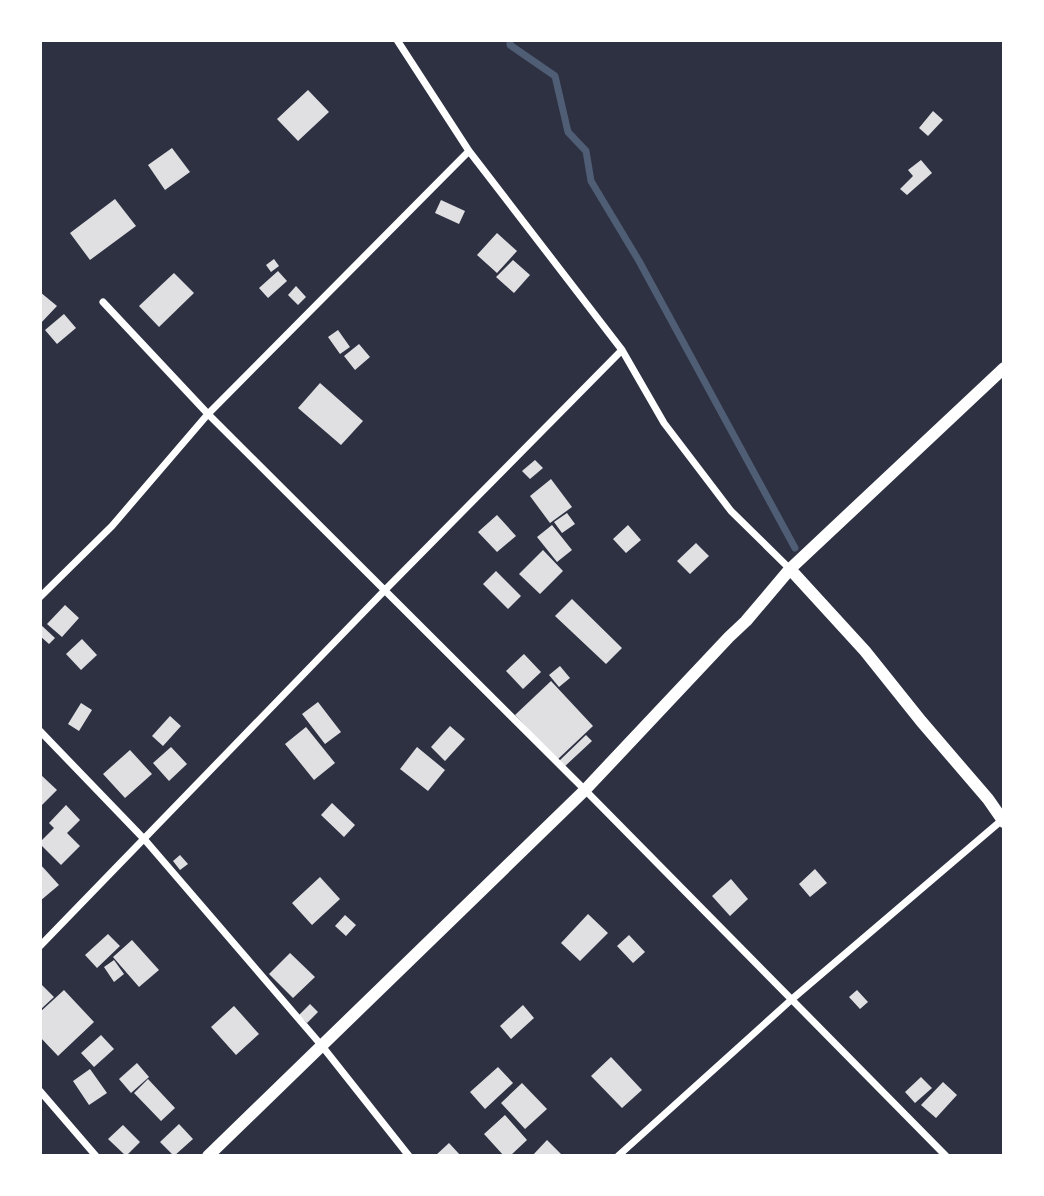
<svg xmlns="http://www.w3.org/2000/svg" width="1044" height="1196" font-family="'DM Sans',sans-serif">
  <rect width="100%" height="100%" fill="#2d3142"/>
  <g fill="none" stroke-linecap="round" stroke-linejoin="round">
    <!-- stream -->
    <path stroke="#4f5d75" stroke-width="7" d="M510 40V45L555 76 568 132 586 151 591 181 639 261 795 548"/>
  </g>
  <!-- building -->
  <path fill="#e0e0e3" d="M308 90 329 112 298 141 277 119Z
    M933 111 943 120 928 136 919 128Z
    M172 148 190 172 165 190 148 165Z
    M921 160 932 173 907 195 900 189 913 176 908 170Z
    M115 199 136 226 90 260 70 233Z
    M441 200 465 211 459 224 435 213Z
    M497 233 517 251 497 273 477 255Z
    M274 259 279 266 271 272 266 265Z
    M513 260 530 275 514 293 496 277Z
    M278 271 287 281 268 298 259 288Z
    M174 273 194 293 159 327 139 306Z
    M296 286 306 297 298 305 288 295Z
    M40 292 57 306 40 324Z
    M64 314 76 328 57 344 45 330Z
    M338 330 350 347 340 354 328 337Z
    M359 344 370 357 355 370 344 356Z
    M320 383 363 421 341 445 298 408Z
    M535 460 543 468 530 479 522 471Z
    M551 479 572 507 550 523 530 496Z
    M567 513 575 524 562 533 554 522Z
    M497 515 516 536 497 552 478 532Z
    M552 525 572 550 557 562 537 537Z
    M628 525 641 540 626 553 613 539Z
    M696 543 709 556 690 574 677 561Z
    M543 550 563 571 540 594 519 574Z
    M496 571 521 596 508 609 483 584Z
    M572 599 622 648 606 664 555 616Z
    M65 605 79 618 62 637 47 624Z
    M40 624 55 638 49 644 40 636Z
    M82 639 97 655 81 670 66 654Z
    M524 654 541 672 523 689 506 671Z
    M560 666 570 678 559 687 549 675Z
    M551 681 593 726 557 760 515 715Z
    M318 702 341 732 325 744 302 714Z
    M81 703 92 710 79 731 68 724Z
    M170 716 181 726 163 746 152 736Z
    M450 726 465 739 445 761 431 747Z
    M306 727 335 763 314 780 285 744Z
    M586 735 592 741 563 768 558 762Z
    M171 747 187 764 169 781 153 763Z
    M417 747 445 770 428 791 400 769Z
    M130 750 152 774 125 798 103 774Z
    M40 774 57 790 40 807Z
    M332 803 355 825 344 837 321 815Z
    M66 805 80 820 67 833 80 846 61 865 40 844V842L54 828 49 823Z
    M180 855 188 864 180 870 173 861Z
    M40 864 59 885 40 901Z
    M815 869 827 883 810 897 799 884Z
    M320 877 340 899 312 925 292 903Z
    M731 879 748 899 730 916 712 896Z
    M588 914 608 933 580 961 561 943Z
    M345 915 356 925 346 936 335 926Z
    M108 934 120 946 97 968 85 955Z
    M629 935 645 952 633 963 617 946Z
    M132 940 159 970 139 987 113 957Z
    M290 953 315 977 293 998 269 974Z
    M114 960 124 974 114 982 104 967Z
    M40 983 54 997 40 1010Z
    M64 990 94 1022 58 1056 40 1037V1012Z
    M857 990 868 1002 860 1009 849 997Z
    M310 1004 318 1012 307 1023 299 1015Z
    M523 1005 534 1018 511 1039 500 1026Z
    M234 1006 259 1034 236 1055 211 1027Z
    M101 1035 114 1049 94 1067 81 1053Z
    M611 1057 642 1090 622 1108 591 1076Z
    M137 1063 149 1077 131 1093 119 1079Z
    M498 1067 513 1083 485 1109 470 1092Z
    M90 1069 107 1093 89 1105 73 1081Z
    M921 1077 932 1088 915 1103 905 1092Z
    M148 1079 175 1108 161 1121 134 1093Z
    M943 1082 957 1095 936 1118 921 1105Z
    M522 1083 547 1109 525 1129 501 1103Z
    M505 1115 527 1140 510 1156H504L484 1134Z
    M179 1124 193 1139 174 1156 160 1142Z
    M123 1125 140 1142 126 1156 108 1139Z
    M547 1140 563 1156H532Z
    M449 1143 461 1156H435Z"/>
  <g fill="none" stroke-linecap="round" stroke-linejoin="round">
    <!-- minor -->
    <path stroke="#fff" stroke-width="7" d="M397 40 469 151 622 350 664 423 731 511 790 569
      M103 302 208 414 585 790 946 1156
      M40 597 112 526 208 414 469 151
      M40 731 145 840 322 1046 409 1156
      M40 946 385 590 622 350
      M40 1091 96 1156
      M618 1156 791 1000 1002 820"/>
    <!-- tertiary -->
    <path stroke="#fff" stroke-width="12" d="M790 569 865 651 921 721 988 799 1004 822
      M208 1156 585 790 729 637 746 621 790 569 1004 368"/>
  </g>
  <!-- border -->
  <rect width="1044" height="1196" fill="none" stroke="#ffffff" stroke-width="84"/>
</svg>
